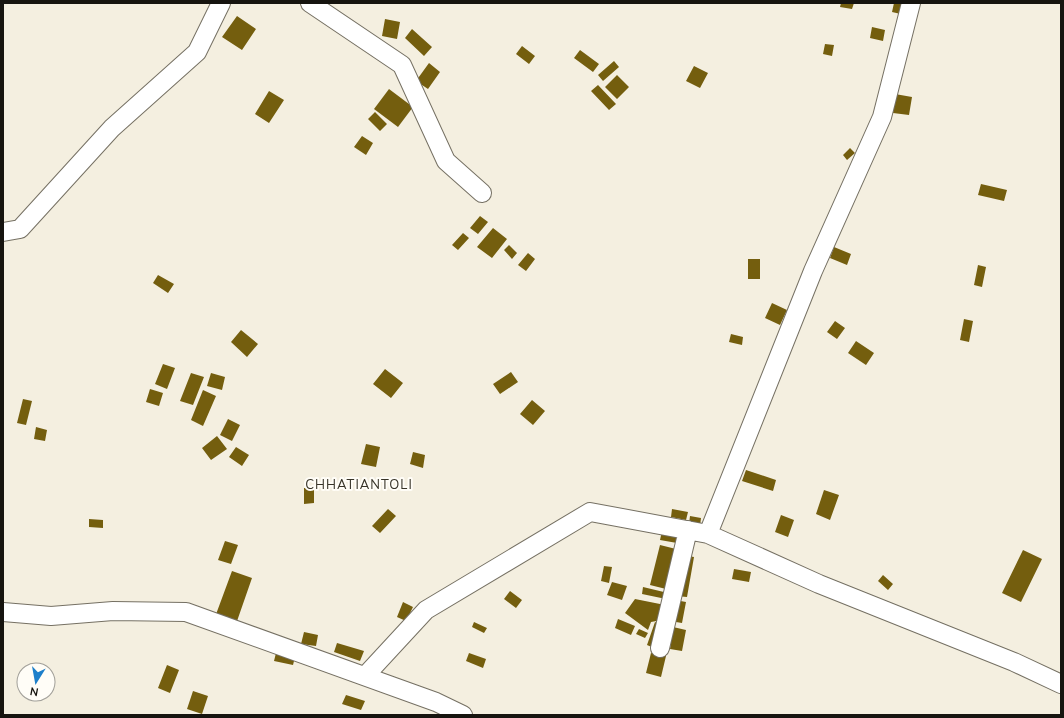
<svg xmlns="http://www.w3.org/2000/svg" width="1064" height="718" font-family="Mulish,sans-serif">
  <rect width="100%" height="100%" fill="#f4efe0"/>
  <!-- building -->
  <path fill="#745e0e" d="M841 3H854L852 9 840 7Z
    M894 3H907L905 15 892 12Z
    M237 16 256 29 242 50 222 37Z
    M385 19 400 22 397 39 382 36Z
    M872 27 885 30 883 41 870 38Z
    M412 29 432 47 424 56 405 38Z
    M825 44 834 45 832 56 823 54Z
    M522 46 535 56 529 64 516 54Z
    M580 50 599 64 593 72 574 58Z
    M614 61 619 67 603 81 598 75Z
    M429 63 440 72 428 89 416 81Z
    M694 66 708 73 700 88 686 81Z
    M617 75 629 87 617 99 605 87Z
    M598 85 616 104 609 110 591 91Z
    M389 89 413 107 398 127 374 109Z
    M269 91 284 100 269 123 255 114Z
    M895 94 912 97 909 115 893 113Z
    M375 112 387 124 380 131 368 119Z
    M362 136 373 143 366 155 354 147Z
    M850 148 855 153 847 160 843 155Z
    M981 184 1007 190 1004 201 978 195Z
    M480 216 488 222 478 234 470 228Z
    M493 228 507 239 492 258 477 247Z
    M463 233 469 238 458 250 452 245Z
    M509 245 517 253 512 259 504 250Z
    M834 247 851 254 847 265 830 258Z
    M528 253 535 259 526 271 518 265Z
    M748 259H760V279H748Z
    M978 265 986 267 982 287 974 285Z
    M158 275 174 284 168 293 153 283Z
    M772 303 787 310 780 325 765 318Z
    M964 319 973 321 969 342 960 340Z
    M835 321 845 328 837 339 827 332Z
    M241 330 258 344 247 357 231 342Z
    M731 334 743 337 742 345 729 342Z
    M856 341 874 353 866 365 848 353Z
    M163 364 175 368 167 389 155 384Z
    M385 369 403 383 391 398 373 384Z
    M511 372 518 382 500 394 493 384Z
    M191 373 204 377 193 405 180 401Z
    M211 373 225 377 222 390 207 386Z
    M150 389 163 393 159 406 146 402Z
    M203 390 216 396 203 426 191 420Z
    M23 399 32 401 26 425 17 423Z
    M532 400 545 411 533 425 520 414Z
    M228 419 240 425 232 441 220 435Z
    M36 427 47 430 45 441 34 439Z
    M217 436 227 449 211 460 202 448Z
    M366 444 380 447 376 467 361 464Z
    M236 447 249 455 242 466 229 457Z
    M413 452 425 455 423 468 410 464Z
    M746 470 776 480 773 491 742 481Z
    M304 488H314V503L304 504Z
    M824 490 839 495 830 520 816 514Z
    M388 509 396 516 380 533 372 526Z
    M672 509 688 512 686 520 671 517Z
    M781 515 794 520 788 537 775 532Z
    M690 516 701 518 700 526 689 524Z
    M89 519 103 520V528L89 527Z
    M662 531 679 534 677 543 660 540Z
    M225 541 238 545 231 564 218 560Z
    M660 545 680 550 670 590 650 585Z
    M1023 550 1042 559 1021 602 1002 593Z
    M683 555 694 557 687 597 676 596Z
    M604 566 612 567 609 583 601 581Z
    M734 569 751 572 749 582 732 579Z
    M232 571 252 578 236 624 215 617Z
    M883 575 893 584 888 590 878 581Z
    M612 582 627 586 622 600 607 595Z
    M643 587 668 593 666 599 642 594Z
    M510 591 522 600 516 608 504 599Z
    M635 599 665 605 662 620 651 622 648 630 625 613Z
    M675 600 686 602 682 623 670 621Z
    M403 602 413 607 406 621 397 617Z
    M618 619 635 626 631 635 615 628Z
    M474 622 487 628 484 633 472 627Z
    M655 622 662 625 654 648 647 645Z
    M673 627 686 630 682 651 670 649Z
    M639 629 648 633 645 638 636 634Z
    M304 632 318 635 316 646 301 644Z
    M337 643 364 651 360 661 334 652Z
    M276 653 295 657 293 665 274 661Z
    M469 653 486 659 483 668 466 661Z
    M651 653 666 656 661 677 646 673Z
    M167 665 179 670 170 693 158 688Z
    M193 691 208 696 202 714 187 709Z
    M346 695 365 701 361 710 342 704Z"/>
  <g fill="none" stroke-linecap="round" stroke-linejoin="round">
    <!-- minor casing -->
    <g stroke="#757063" stroke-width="20">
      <path id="minor" d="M310 3 402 65 446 161 482 193
        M911 3 882 117 813 271 708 534 819 584 1014 662 1061 684
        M3 232 20 229 112 128 197 52 221 3
        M3 612 51 616 113 611 186 612 436 702 463 715
        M660 648 688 530
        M365 676 426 610 590 512 708 534"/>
    </g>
    <!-- minor -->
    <use href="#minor" stroke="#fff" stroke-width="18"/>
  </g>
  <g text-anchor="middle" stroke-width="4" stroke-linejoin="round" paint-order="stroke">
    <!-- quarter labels -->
    <g font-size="13" letter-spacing="1" fill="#373327" stroke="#fffdf7">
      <text x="359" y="489">CHHATIANTOLI</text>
    </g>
  </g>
  <!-- border -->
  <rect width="1064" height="718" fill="none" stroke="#16140f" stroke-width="8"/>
  <!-- north arrow -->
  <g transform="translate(36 682) rotate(191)"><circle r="19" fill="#fffdf7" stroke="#a2a09a"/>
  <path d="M0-3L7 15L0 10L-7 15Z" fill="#1d7fca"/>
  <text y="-6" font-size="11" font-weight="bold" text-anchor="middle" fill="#16140f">N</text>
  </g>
</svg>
